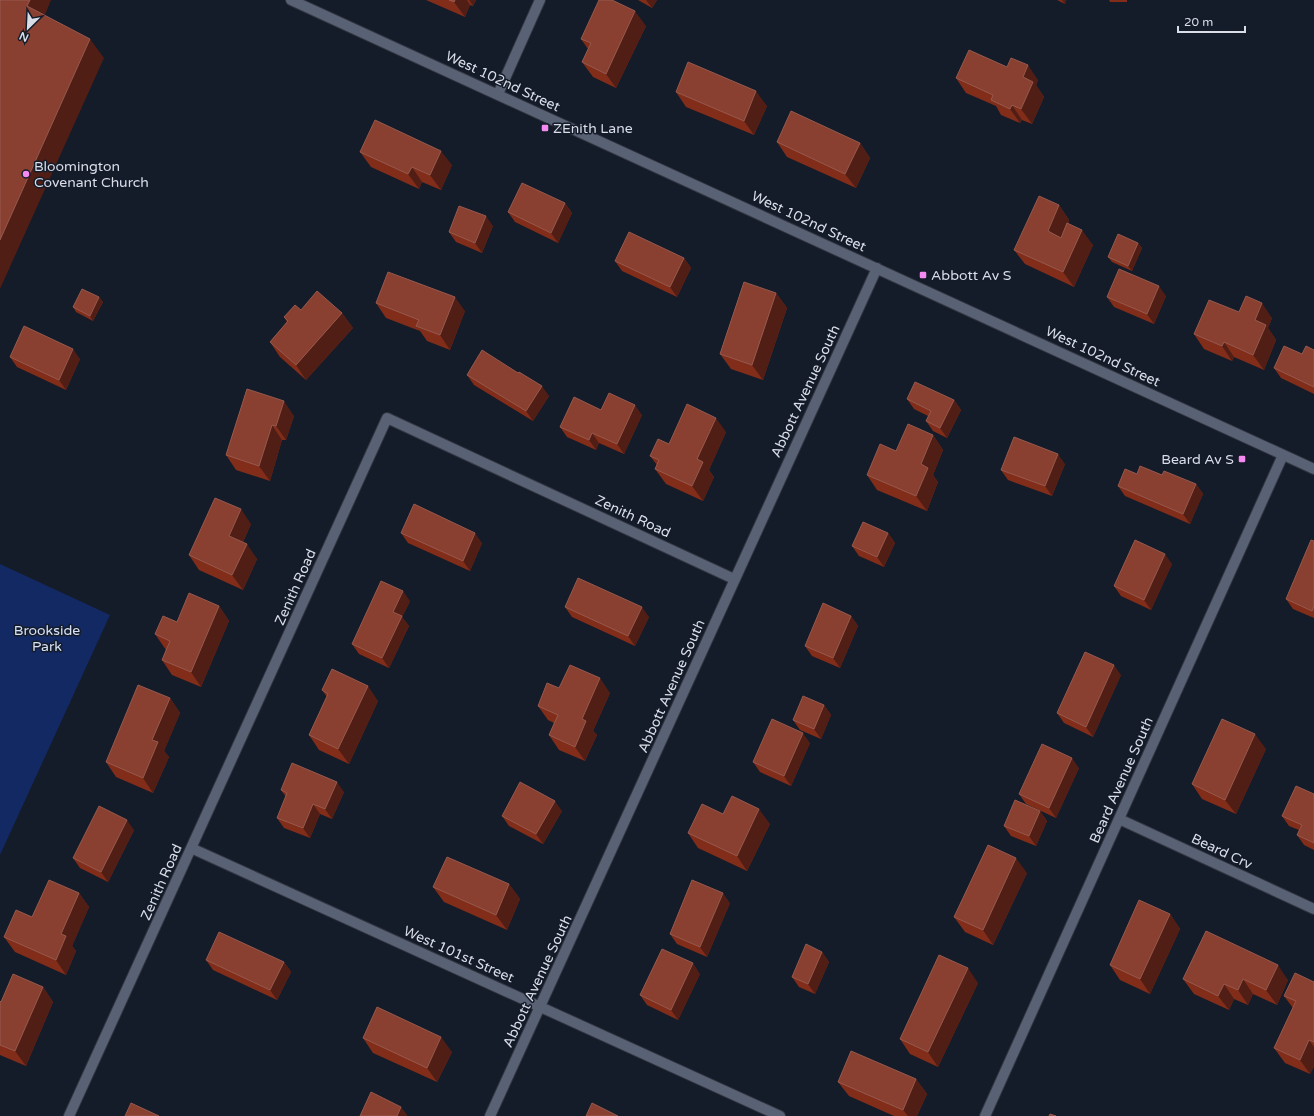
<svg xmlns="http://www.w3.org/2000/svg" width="1314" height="1116" font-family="'Varela Round',sans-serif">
  <rect width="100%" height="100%" fill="#141b29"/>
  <!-- green -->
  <path fill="#132963" d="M0 564 110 615 0 855Z"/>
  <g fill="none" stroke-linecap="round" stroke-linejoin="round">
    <!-- minor casing -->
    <g stroke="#313540" stroke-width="12">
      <path id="minor" d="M291 0 1314 469
        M498 94 540 0
        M1119 819 1314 909
        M191 848 780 1116
        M69 1116 387 418 734 579
        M490 1116C621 834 747 550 877 268
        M985 1116 1283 455"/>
    </g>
    <!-- minor -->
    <use href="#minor" stroke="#596274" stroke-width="10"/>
  </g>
  <!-- wall -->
  <path fill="#812d1a" d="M426 0H476L473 6 470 5 465 17Z
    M638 0H657L652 8Z
    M1057 0H1066L1065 4Z
    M1109 0H1127V2H1110Z
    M646 26 616 88 593 77 582 62 588 49 581 39Z
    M1007 67 1038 80 1036 85 1044 97 1032 124 1022 120 1020 123 1001 115 996 106 966 93 956 78Z
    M676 92 767 106 754 135 686 107Z
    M777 142 860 143 870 158 856 188 787 157Z
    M360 152 452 165 441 190 422 182 419 189 371 167Z
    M565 203 572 213 558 243 515 222 508 212Z
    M1059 205 1069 220 1068 224 1093 245 1074 287 1025 264 1014 250Z
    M493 226 482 253 456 242 449 232Z
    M1138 243 1142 248 1132 271 1112 262 1108 257Z
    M684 258 691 268 677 297 622 271 615 261Z
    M776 293 787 308 763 380 731 369 720 354Z
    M1166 296 1154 324 1114 307 1107 297Z
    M99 297 103 302 93 321 76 312 73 307Z
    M376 303 465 311 450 350 427 341 420 331 386 318Z
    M301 310 342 313 353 328 306 380 280 357 270 342 287 322 284 317Z
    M1239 312 1272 318 1268 328 1276 340 1264 370 1234 357 1232 361 1204 349 1194 334Z
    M1314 350V394L1281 378 1274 368 1302 354Z
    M10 357 80 359 66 390 17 367Z
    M518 373 549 396 533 421 474 385 467 375Z
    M247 389 294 416 286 440H282L270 481 236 470 226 455Z
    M907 399 954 400 961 410 947 438 933 431 926 421 928 416 914 409Z
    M601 410 642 415 624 454 599 443 596 450 567 437 560 427Z
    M726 432 709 470 714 477 703 501 666 484 655 469 657 465 650 456 669 444Z
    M933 435 943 450 933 475 938 482 927 511 877 490 867 475 896 451Z
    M1065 464 1052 496 1008 480 1001 470Z
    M1137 474 1162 475 1196 484 1203 494 1190 524 1125 496 1118 486Z
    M251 524 243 542 257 559 243 590 199 570 189 555Z
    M401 533 482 543 470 571 408 543Z
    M888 533 895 543 884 567 859 556 852 546Z
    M1314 541V618L1293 609 1286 599Z
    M1172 564 1151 610 1121 596 1114 586Z
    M410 601 402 617 409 626 389 668 359 654 352 644Z
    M219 606 229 621 201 687 172 675 162 660 166 650 155 634 177 622Z
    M565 607 649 617 635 646 572 617Z
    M851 616 858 626 840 668 812 656 805 646Z
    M1121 675 1093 737 1064 723 1057 713Z
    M559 688 610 693 593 731 597 735 585 761 559 750 549 735 554 723 548 720 538 706Z
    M322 690 378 701 349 764 319 750 309 735 327 697Z
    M170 698 180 713 164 751 169 757 153 793 116 777 106 762Z
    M824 705 831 715 821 739 800 730 793 720Z
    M810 743 791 786 760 772 753 762Z
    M1266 749 1236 814 1202 799 1192 784Z
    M1079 768 1056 818 1026 804 1019 794Z
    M281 790 344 792 332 819 320 814 310 838 284 828 277 818 286 797Z
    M1314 794V850L1304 845 1297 835 1299 830 1289 826 1282 816Z
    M562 811 543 844 509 826 502 816Z
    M1040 811 1047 821 1036 846 1011 836 1004 826Z
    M723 814 770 824 747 871 698 848 688 833Z
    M134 830 108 882 80 868 73 858Z
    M1027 873 993 945 965 932 954 917Z
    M509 884 520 899 507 930 444 902 433 887Z
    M79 893 89 907 72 946 76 951 66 975 15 952 4 937 32 917Z
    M730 903 707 957 677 944 670 934Z
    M1170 914 1180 929 1150 994 1120 980 1110 965Z
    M822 952 829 962 815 994 799 987 792 977Z
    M206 960 284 962 291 972 277 1000 213 970Z
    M700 974 678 1020 647 1005 640 995Z
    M1183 979 1288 980 1277 1005 1253 994 1248 1005 1234 999 1229 1010 1194 994Z
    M1314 982V1066L1310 1074 1285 1063 1274 1048 1293 1008 1284 996Z
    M978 983 938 1067 910 1054 900 1039Z
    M43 987 53 1002 26 1066 0 1055V1001L1 1002Z
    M363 1038 452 1052 437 1082 373 1053Z
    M916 1079 927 1094 917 1116H894L849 1096 838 1082Z"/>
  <!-- shaded-wall -->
  <path fill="#511e16" d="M30 0H51L41 25 27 6Z
    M455 0H467L470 5 465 17 454 2Z
    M469 0H476L473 6Z
    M646 0H657L652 8Z
    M1062 0H1066L1065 4Z
    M635 11 646 26 616 88 606 74Z
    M90 39 104 58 0 289V240Z
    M1028 65 1038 80 1036 85 1044 97 1032 124 1021 109 1023 77Z
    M756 91 767 106 754 135 744 121Z
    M1012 105 1022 120 1020 123 1010 109Z
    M860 143 870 158 856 188 845 174Z
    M441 151 452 165 441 190 430 175Z
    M412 167 422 182 419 189 408 174Z
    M565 203 572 213 558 243 551 233Z
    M1059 205 1069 220 1058 246 1048 231Z
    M486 216 493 226 482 253 475 243Z
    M1082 230 1093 245 1074 287 1063 272Z
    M1138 243 1142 248 1132 271 1128 266Z
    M684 258 691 268 677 297 670 287Z
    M1159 286 1166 296 1154 324 1147 314Z
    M776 293 787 308 763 380 752 365Z
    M99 297 103 302 93 321 90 316Z
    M455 297 465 311 450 350 440 335Z
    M1262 303 1272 318 1268 328 1276 340 1264 370 1253 355 1255 320Z
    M342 313 353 328 306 380 296 365Z
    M1224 342 1234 357 1232 361 1222 346Z
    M73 349 80 359 66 390 59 380Z
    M542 386 549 396 533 421 526 411Z
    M954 400 961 410 947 438 940 428Z
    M284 401 294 416 286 440 276 426Z
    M635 405 642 415 624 454 617 444Z
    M716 418 726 432 709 470 714 477 703 501 692 486 697 459Z
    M272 425 282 440 270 481 259 466Z
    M592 433 599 443 596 450 589 440Z
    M933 435 943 450 933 475 938 482 927 511 916 496 921 464Z
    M1058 454 1065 464 1052 496 1045 486Z
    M1196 484 1203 494 1190 524 1183 514Z
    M241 509 251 524 239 550 229 536Z
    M475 533 482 543 470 571 463 561Z
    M888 533 895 543 884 567 877 557Z
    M247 544 257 559 243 590 232 575Z
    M1165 554 1172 564 1151 610 1144 600Z
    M403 591 410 601 402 617 409 626 389 668 382 658 393 612Z
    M219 606 229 621 201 687 191 672Z
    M642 607 649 617 635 646 628 636Z
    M851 616 858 626 840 668 833 658Z
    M1114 665 1121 675 1093 737 1086 727Z
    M600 678 610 693 593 731 597 735 585 761 575 747 582 719Z
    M368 686 378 701 349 764 338 749Z
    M170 698 180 713 164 751 169 757 153 793 143 778 152 740Z
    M824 705 831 715 821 739 814 729Z
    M803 733 810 743 791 786 784 776Z
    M1255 734 1266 749 1236 814 1225 800Z
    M1072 758 1079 768 1056 818 1049 808Z
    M337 782 344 792 332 819 325 809Z
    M555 801 562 811 543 844 536 834Z
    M313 804 320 814 310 838 303 828Z
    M759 809 770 824 747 871 737 856Z
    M1040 811 1047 821 1036 846 1029 836Z
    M127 820 134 830 108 882 101 872Z
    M1016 858 1027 873 993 945 983 930Z
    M509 884 520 899 507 930 496 915Z
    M79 893 89 907 72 946 76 951 66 975 56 960 61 934Z
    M723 893 730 903 707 957 700 947Z
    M1170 914 1180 929 1150 994 1140 979Z
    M822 952 829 962 815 994 808 984Z
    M284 962 291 972 277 1000 270 990Z
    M693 963 700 974 678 1020 671 1010Z
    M1278 965 1288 980 1277 1005 1266 990Z
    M968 968 978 983 938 1067 928 1052Z
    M1243 979 1253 994 1248 1005 1238 990Z
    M1224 984 1234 999 1229 1010 1218 996Z
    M43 987 53 1002 26 1066 15 1051Z
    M441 1037 452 1052 437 1082 427 1068Z
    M1309 1040 1314 1047V1066L1310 1074 1300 1060Z
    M916 1079 927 1094 917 1116H908L903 1110Z
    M401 1107 408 1116H397Z"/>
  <!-- building -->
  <path fill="#8a4030" stroke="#96594d" d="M0 0H30L27 6 90 39 0 240Z
    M449 0H455L454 2Z
    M599 0H612L635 11 606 74 582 62 591 43 581 39Z
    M969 50 1007 67 1011 58 1028 65 1023 77 1033 82 1021 109 1012 105 1010 109 991 100 993 95 956 78Z
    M688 62 756 91 744 121 676 92Z
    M791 111 860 143 845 174 777 142Z
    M375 120 441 151 430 175 412 167 408 174 360 152Z
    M522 183 565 203 551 233 508 212Z
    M1039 196 1059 205 1048 231 1061 238 1067 223 1082 230 1063 272 1014 250Z
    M459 206 486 216 475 243 449 232Z
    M629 232 684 258 670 287 615 261Z
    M1118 234 1138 243 1128 266 1108 257Z
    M1119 269 1159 286 1147 314 1107 297Z
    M388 272 455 297 440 335 416 326 419 320 376 303Z
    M744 282 776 293 752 365 720 354Z
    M82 289 99 297 90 316 73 307Z
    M317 291 342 313 296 365 270 342 288 321 284 317 295 305 301 310Z
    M1246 296 1262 303 1255 320 1266 325 1253 355 1224 342 1222 346 1194 334 1209 300 1239 312Z
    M24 326 73 349 59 380 10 357Z
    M1284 346 1302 354 1306 346 1314 350V387L1274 368Z
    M482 350 518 373 519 372 542 386 526 411 467 375Z
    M915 382 954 400 940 428 926 421 931 411 907 399Z
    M247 389 284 401 276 426 272 425 259 466 226 455Z
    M609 393 635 405 617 444 592 433 589 440 560 427 574 397 601 410Z
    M687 404 716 418 697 459 703 462 692 486 655 469 659 460 650 456 658 439 669 444Z
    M908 424 933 435 921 464 928 468 916 496 867 475 880 444 896 451Z
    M1014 437 1058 454 1045 486 1001 470Z
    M1140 466 1162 475 1164 471 1196 484 1183 514 1118 486 1125 469 1137 474Z
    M215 498 241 509 229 536 247 544 232 575 189 555Z
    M414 504 475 533 463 561 401 533Z
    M863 522 888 533 877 557 852 546Z
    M1135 540 1165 554 1144 600 1114 586Z
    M1311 540 1314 541V606L1312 611 1286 599Z
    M578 578 642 607 628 636 565 607Z
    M381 581 403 591 393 612 402 616 382 658 352 644Z
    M189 593 219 606 191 672 162 660 170 641 155 634 163 616 177 622Z
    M823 603 851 616 833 658 805 646Z
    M1085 652 1114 665 1086 727 1057 713Z
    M570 665 600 678 582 719 586 721 575 747 549 735 558 715 538 706 547 683 559 688Z
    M332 669 368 686 338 749 309 735 328 694 322 690Z
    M138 685 170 698 152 740 158 742 143 778 106 762Z
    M803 696 824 705 814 729 793 720Z
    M772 719 803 733 784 776 753 762Z
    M1222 719 1255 734 1225 800 1192 784Z
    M1042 744 1072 758 1049 808 1019 794Z
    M292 763 337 782 325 809 313 804 303 828 277 818 287 793 281 790Z
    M520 782 555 801 536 834 502 816Z
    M1296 786 1314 794V843L1297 835 1302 825 1282 816Z
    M732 796 759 809 737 856 688 833 702 804 723 814Z
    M1015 800 1040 811 1029 836 1004 826Z
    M99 806 127 820 101 872 73 858Z
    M988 845 1016 858 983 930 954 917Z
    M447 857 509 884 496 915 433 887Z
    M49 880 79 893 61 934 66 936 56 960 4 937 16 910 32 917Z
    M692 880 723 893 700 947 670 934Z
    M1139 900 1170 914 1140 979 1110 965Z
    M1206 931 1278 965 1266 990 1243 979 1238 990 1224 984 1218 996 1183 979Z
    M219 932 284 962 270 990 206 960Z
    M806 944 822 952 808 984 792 977Z
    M662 949 693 963 671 1010 640 995Z
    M939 955 968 968 928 1052 900 1039Z
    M1295 973 1314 982V1042L1309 1040 1300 1060 1274 1048 1296 1001 1284 996Z
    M13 974 43 987 15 1051 0 1045V1001L1 1002Z
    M377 1007 441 1037 427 1068 363 1038Z
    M851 1051 916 1079 903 1110 838 1082Z
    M371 1092 401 1107 397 1116H360Z
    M131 1103 159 1116H125Z
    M592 1103 618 1116H586Z
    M1050 1114 1056 1116H1049Z"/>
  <!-- markers -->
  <g fill="#f489f0" stroke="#141b29" stroke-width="1.5">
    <rect x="541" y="124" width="8" height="8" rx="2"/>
    <circle cx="26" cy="174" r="4"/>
    <rect x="919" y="271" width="8" height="8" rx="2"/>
    <rect x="1238" y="455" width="8" height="8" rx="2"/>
  </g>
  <g text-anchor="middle" stroke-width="3" stroke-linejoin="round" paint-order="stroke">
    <!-- street labels -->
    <g font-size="14" fill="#d8dde8" stroke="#141b29">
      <text transform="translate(503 81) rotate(25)" y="5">West 102nd Street</text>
      <text transform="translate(809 221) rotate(25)" y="5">West 102nd Street</text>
      <text transform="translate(1103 356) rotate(25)" y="5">West 102nd Street</text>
      <text transform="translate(805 391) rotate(-65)" y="5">Abbott Avenue South</text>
      <text transform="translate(633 516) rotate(25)" y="5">Zenith Road</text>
      <text transform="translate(295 587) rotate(-66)" y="5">Zenith Road</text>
      <text transform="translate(671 686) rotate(-66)" y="5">Abbott Avenue South</text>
      <text transform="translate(1121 780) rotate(-66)" y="5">Beard Avenue South</text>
      <text transform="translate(1222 851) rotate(25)" y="5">Beard Crv</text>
      <text transform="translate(161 882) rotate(-66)" y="5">Zenith Road</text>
      <text transform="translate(459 954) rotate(24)" y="5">West 101st Street</text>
      <text transform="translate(537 981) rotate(-65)" y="5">Abbott Avenue South</text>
    </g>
    <!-- poi labels -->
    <g font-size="14" fill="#d8dde8" stroke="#141b29" text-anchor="start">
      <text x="553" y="133">ZEnith Lane</text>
      <text x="34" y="171">Bloomington<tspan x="34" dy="16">Covenant Church</tspan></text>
      <text x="931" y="280">Abbott Av S</text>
      <text x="1234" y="464" text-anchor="end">Beard Av S</text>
    </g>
    <!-- park labels -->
    <g font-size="14" fill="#d6e1f7" stroke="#141b29">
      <text x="47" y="635">Brookside<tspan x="47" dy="16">Park</tspan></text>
    </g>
  </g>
  <!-- north arrow -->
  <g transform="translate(28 28) rotate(204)" stroke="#141b29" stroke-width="3" paint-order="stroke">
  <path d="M0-3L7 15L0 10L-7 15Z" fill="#d8dde8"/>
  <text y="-6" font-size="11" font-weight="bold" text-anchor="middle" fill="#d8dde8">N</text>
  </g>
  <!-- scale -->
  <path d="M1178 26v6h67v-6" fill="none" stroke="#d8dde8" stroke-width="2"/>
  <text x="1184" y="26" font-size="12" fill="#d8dde8" stroke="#141b29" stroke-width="3" paint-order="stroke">20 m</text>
</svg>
